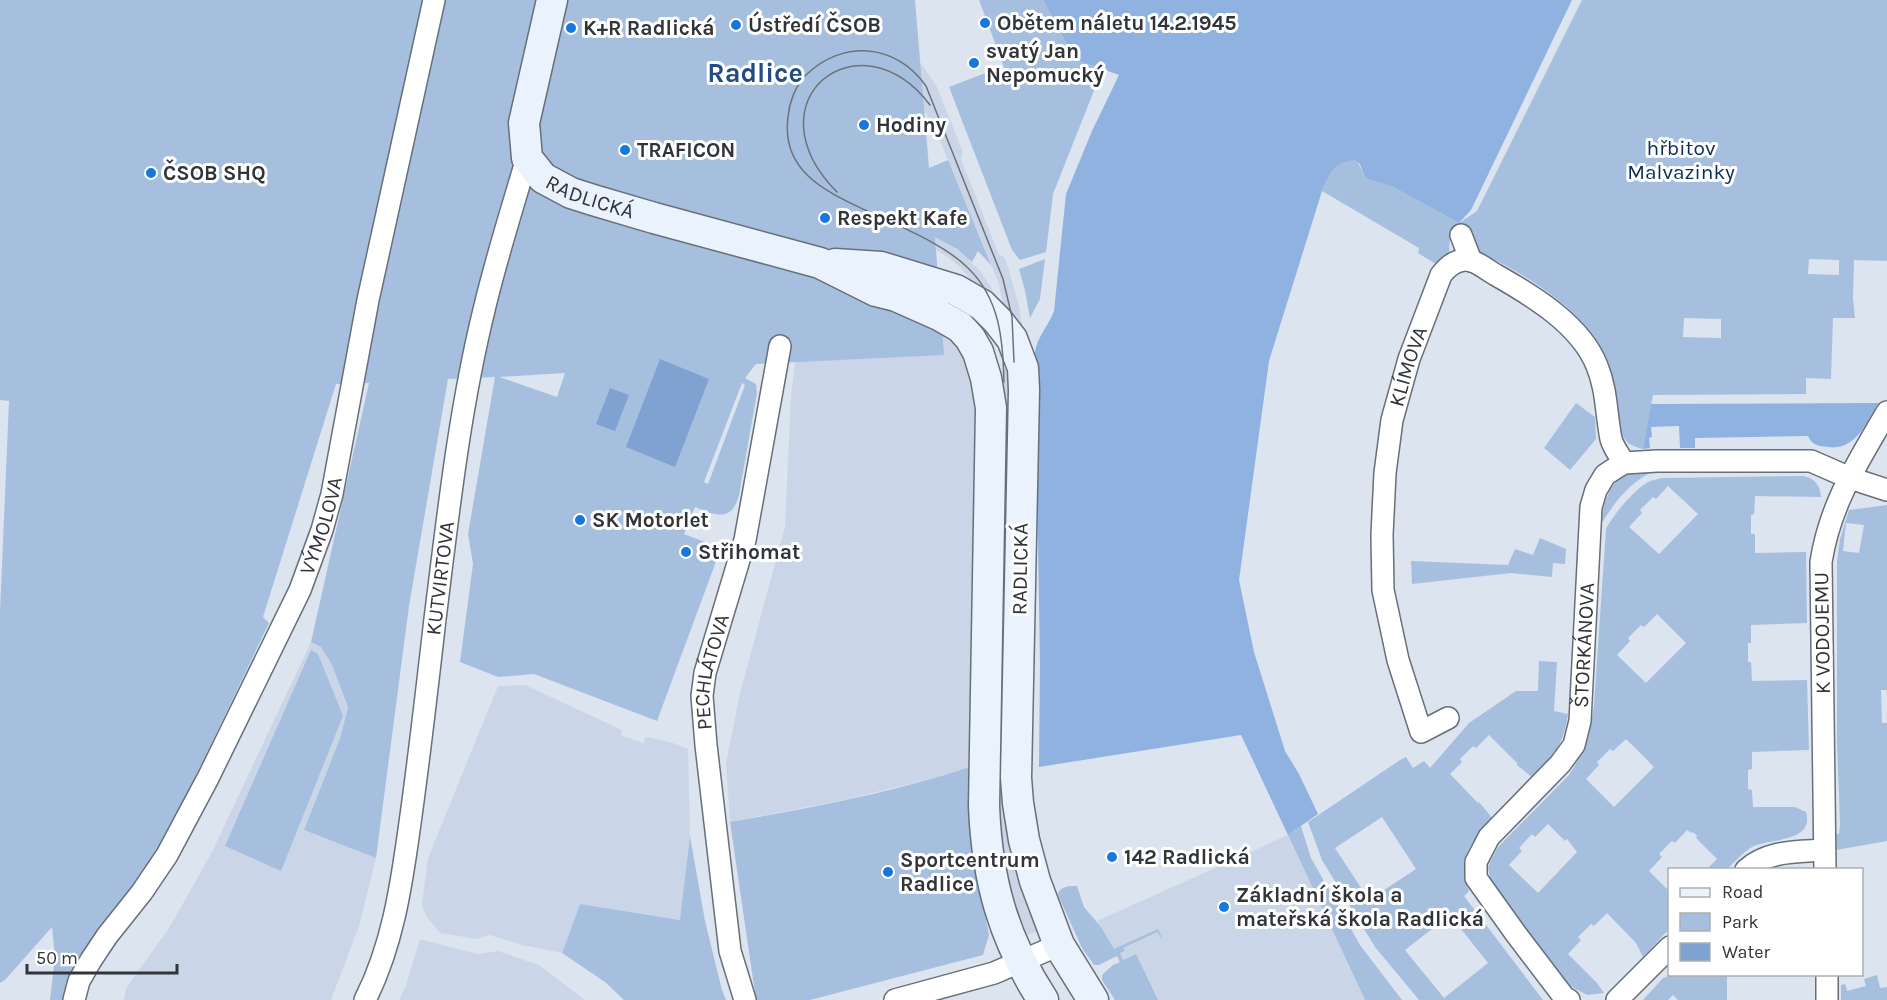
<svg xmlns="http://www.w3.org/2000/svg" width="1887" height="1000" font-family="Karla,sans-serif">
  <rect width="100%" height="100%" fill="#dce4f0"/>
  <!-- built -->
  <path fill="#cad6e8" d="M866 40 877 41 899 49 909 55 924 67 937 87 963 152 961 159 999 255 1004 257 1008 267 1019 306 1022 326 1016 330 1006 319 999 284 933 124 916 99 902 87 888 79 869 73 851 74 834 81 816 100 810 120V131L820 156 837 180 860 199 949 244 966 257 981 272 991 287 1003 315 995 306 978 293 979 290 961 268 948 257 927 245 811 190 803 184 792 170 786 160 780 141 779 117 785 92 795 75 809 61 828 48 851 41Z
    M803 304 942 332 956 346 967 363 972 380 975 399 977 449 973 766 945 775 848 799 730 822 726 763 740 693 785 527 791 396Z
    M1005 369H1012L1010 771 1038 931 1019 938 997 866 999 373Z
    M311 642 321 647 332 665 348 707 340 738 304 830 376 858 359 926 331 1000H124L126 988 169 928 211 854Z
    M525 685 622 730 621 735 643 743 646 737 673 743 688 749 690 836 681 920 580 904 562 953 522 945 489 935 477 939 440 933 426 916 422 904 428 858 498 686Z
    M1288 835 1365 1000H1138L1114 949 1097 921Z
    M420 939 477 954 498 951 539 965 585 1000H399L406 985Z"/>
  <!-- green -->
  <path fill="#a7bfde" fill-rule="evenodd" d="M0 0H915L929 168 948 160 991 265 978 251 972 262 957 249 935 237 944 355 756 364 745 378 756 384 757 393 739 495C732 522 716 516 695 507L684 534 721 548 657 721 534 674 498 677 460 662 473 564 468 534 495 377 448 379 409 606 376 858 304 830 340 738 348 707 332 665 321 647 311 642 369 383 336 384 263 617 269 623 191 786 166 834 136 884 82 955 68 982 64 1000H50L55 957 52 927 5 980 0 983V612L9 401 0 400ZM565 373 557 397 499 377ZM742 383 745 385 708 484 704 482Z
    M979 0H1043L1075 59 1101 67 1094 78 1095 88 1053 194 1046 252 1020 260 1012 250 949 87 988 72 1008 78Z
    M1582 0H1887V261L1854 260 1853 298 1855 318H1833L1831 379 1806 378V394L1653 395 1643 449C1636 447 1628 445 1624 438 1619 430 1619 420 1617 411 1612 389 1600 347 1587 329 1567 300 1508 263 1475 252L1466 234 1450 238 1449 252 1436 264 1418 253 1419 248 1322 191C1330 174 1333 162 1355 159L1359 164 1365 178 1393 187 1459 223 1477 211ZM1809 259 1839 260V275L1808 274ZM1684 318 1721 319V338L1683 337Z
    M1045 259 1040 299 1030 318 1025 291 1019 269Z
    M1576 403 1595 417 1596 439 1570 470 1544 448Z
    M1656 470C1630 481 1614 503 1600 526 1603 504 1610 475 1637 471 1643 470 1650 471 1656 470Z
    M1804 476C1816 479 1820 486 1821 497L1755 496 1754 514 1751 515V534H1755V553L1806 552 1807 623 1751 625V643H1748V662H1751L1752 681 1807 680 1809 750 1752 752V769L1748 770V789L1752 790 1753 807H1795L1806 812C1815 843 1769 838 1752 847 1742 853 1735 862 1727 869H1707L1717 859 1696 838 1697 836 1693 832 1692 833 1687 830 1675 843 1672 841 1659 854 1662 857 1649 871 1669 891V929L1643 957 1636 943 1607 913 1594 926 1591 924 1578 937 1581 940 1568 954 1597 983 1604 993 1587 995 1570 986 1491 883 1488 868 1490 862 1498 847 1569 775 1585 748 1589 735 1594 705 1606 529C1612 516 1635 489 1648 482 1652 480 1658 479 1662 478ZM1668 486 1698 514 1659 554 1629 527 1642 513 1640 510 1653 497 1656 499ZM1657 614 1686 643 1646 683 1617 655 1630 641 1628 638 1641 625 1644 627ZM1626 739 1654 767 1614 807 1586 779 1599 765 1597 762 1610 749 1613 751ZM1548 824 1565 841 1567 839 1577 852 1538 893 1509 865 1522 851 1519 848 1532 834 1535 837Z
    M1887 505V690H1881L1882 723H1887V841L1836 850V834H1839L1840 824 1837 741V561L1840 539 1849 510ZM1846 523 1864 525 1859 553 1843 551Z
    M1540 538 1566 549 1565 564 1553 563 1552 577 1511 573 1412 584 1411 561 1508 565 1515 549 1533 555Z
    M311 650 318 654 343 716 281 871 225 846Z
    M1539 661 1557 662 1554 711 1568 714C1564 743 1554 757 1533 778L1517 765V763L1489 735 1476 748 1473 746 1460 759 1462 762 1450 774 1478 803 1479 802 1493 819C1470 844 1457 855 1469 891L1464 896 1543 1000H1419L1375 947 1322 860 1308 822 1400 760 1406 757 1413 768 1424 761 1430 768 1469 723 1516 691H1538ZM1382 817 1416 869 1369 900 1335 848ZM1450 915 1488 963 1444 998 1405 950Z
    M973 766 972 847 989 935 983 955 810 1000H756L730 822C811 808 895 792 973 766Z
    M1301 826 1311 858 1360 945 1402 1000H1365L1288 835Z
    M690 836 705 921 722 990 726 1000H624L605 982 562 953 580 904 680 920Z
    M1077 886 1084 907 1101 927 1114 949 1158 929 1163 940 1157 932 1123 948 1125 951 1120 953 1123 960 1136 954 1158 1000H1115L1102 980V975L1113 965 1120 962 1117 956 1099 965H1094L1082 948 1058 895C1059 886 1069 886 1077 886Z
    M1673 975H1727V1000H1678L1673 995 1668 1000H1643L1663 978Z
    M1877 975 1880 988 1887 987V1000H1841V985L1845 984 1847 991 1866 986 1864 979Z"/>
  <!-- forest -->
  <path fill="#8fb2e1" d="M1043 0H1572L1471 210 1459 223 1393 187 1365 178 1360 164 1355 160C1333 162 1330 174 1322 191L1269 361 1239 580 1254 652 1285 751 1299 774 1318 814 1288 835 1241 735 1039 767 1040 665 1035 352C1037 337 1049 325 1054 311L1066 194 1092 131 1119 75 1075 59Z
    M1878 403C1867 423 1855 451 1828 447 1818 446 1812 445 1808 436L1695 438V448H1680L1679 426 1651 427 1652 437 1649 438 1650 448 1643 449 1651 404Z"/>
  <!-- water -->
  <path fill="#80a2d0" d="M660 359 709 379 675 467 626 447Z
    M610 388 629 395 615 431 596 424Z"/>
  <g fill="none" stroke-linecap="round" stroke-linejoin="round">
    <!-- minor casing -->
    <g stroke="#676f79" stroke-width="24">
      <g id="minor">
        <path d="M1461 235 1471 261"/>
        <path id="s1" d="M1448 718 1421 732 1398 660 1383 590 1382 535 1385 473 1392 420 1409 359 1441 275C1448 266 1458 257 1472 261 1480 264 1489 271 1496 275 1533 296 1581 325 1597 366 1607 390 1606 414 1611 439 1613 447 1620 456 1624 463"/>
        <path d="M1746 870C1768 850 1797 852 1824 850"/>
        <path d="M1825 870 1821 562C1830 504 1858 462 1887 412"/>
        <path d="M1827 974V1000"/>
        <path id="s2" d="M74 1000 79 981 91 960 107 936 142 892 167 855 208 778 300 590 322 530 332 494 368 300 434 0"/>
        <path id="s3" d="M365 1000C392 947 401 888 409 830 419 760 427 689 435 619 448 515 459 412 484 310 496 259 512 209 527 158"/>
        <path id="s4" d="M745 1000 730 951 706 745 702 696 705 673 745 540 780 346"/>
        <path d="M895 1000 994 973 1059 945"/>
        <path id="s5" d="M1569 1000 1564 997 1516 934 1476 878V862L1489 837 1560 764 1574 745 1580 721 1591 507 1596 490 1605 475 1614 469 1624 463 1657 461H1811L1850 478 1887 490"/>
        <path d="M1617 1000 1670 947"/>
      </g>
    </g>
    <!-- secondary casing -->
    <g stroke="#676f79" stroke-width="33">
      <g id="secondary">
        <path id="s6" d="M552 0 524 123 527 158 543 178 571 193 593 200 654 218 820 263 876 291 896 296 939 315 960 327 970 338 978 352 986 378 991 408 984 806C987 880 1003 938 1043 1000"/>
        <path d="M835 264 881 267 956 290 982 305 998 321 1012 339 1023 368 1024 390 1016 778 1018 803 1024 840 1035 881 1059 945 1093 1000"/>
      </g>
    </g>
    <!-- minor -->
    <use href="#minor" stroke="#fff" stroke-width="21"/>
    <!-- secondary -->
    <use href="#secondary" stroke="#eaf2fd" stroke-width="30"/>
    <!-- tram -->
    <path stroke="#6d7279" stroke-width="1.5" d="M837 192C747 101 859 12 930 105
      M1004 382C1003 340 1000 299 968 268 943 243 898 226 865 210 825 191 781 171 788 117 789 103 795 87 805 76 842 39 896 43 926 86L1003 279 1012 317 1014 362"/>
  </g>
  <!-- markers -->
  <g fill="#1876df" stroke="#fff" stroke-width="2">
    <circle cx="985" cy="23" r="6"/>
    <circle cx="736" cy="25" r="6"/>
    <circle cx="571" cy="28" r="6"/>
    <circle cx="974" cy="63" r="6"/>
    <circle cx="864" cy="125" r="6"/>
    <circle cx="625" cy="150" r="6"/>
    <circle cx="151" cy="173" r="6"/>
    <circle cx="825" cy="218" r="6"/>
    <circle cx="580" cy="520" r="6"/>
    <circle cx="686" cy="552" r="6"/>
    <circle cx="1112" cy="857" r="6"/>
    <circle cx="888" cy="872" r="6"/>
    <circle cx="1224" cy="907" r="6"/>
  </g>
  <g text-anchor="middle" stroke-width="6" stroke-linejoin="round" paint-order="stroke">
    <!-- poi labels -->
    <g font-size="21" font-weight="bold" fill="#313438" stroke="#fff" text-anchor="start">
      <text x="997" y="30">Obětem náletu 14.2.1945</text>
      <text x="748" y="32">Ústředí ČSOB</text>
      <text x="583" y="35">K+R Radlická</text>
      <text x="986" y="58">svatý Jan<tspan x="986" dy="24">Nepomucký</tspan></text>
      <text x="876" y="132">Hodiny</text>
      <text x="637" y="157">TRAFICON</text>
      <text x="163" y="180">ČSOB SHQ</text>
      <text x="837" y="225">Respekt Kafe</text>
      <text x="592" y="527">SK Motorlet</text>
      <text x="698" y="559">Střihomat</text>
      <text x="1124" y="864">142 Radlická</text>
      <text x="900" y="867">Sportcentrum<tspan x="900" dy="24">Radlice</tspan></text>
      <text x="1236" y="902">Základní škola a<tspan x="1236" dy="24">mateřská škola Radlická</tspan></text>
    </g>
    <!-- park labels -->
    <g font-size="21" fill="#0b2e59" stroke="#fff">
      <text x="1681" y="155">hřbitov<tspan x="1681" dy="24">Malvazinky</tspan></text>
    </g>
    <!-- street labels -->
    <g font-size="21" fill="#313438" stroke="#fff">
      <text dy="7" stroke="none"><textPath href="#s6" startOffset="238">RADLICKÁ</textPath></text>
      <text dy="7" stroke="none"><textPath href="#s1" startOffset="404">KLÍMOVA</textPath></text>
      <text dy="7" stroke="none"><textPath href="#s2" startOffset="538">VÝMOLOVA</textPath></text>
      <text transform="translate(1020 569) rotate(-89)" y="7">RADLICKÁ</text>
      <text dy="7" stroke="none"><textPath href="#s3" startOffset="430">KUTVIRTOVA</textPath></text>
      <text transform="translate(1822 633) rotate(-91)" y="7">K VODOJEMU</text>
      <text dy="7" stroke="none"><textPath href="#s5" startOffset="424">ŠTORKÁNOVA</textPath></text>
      <text dy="7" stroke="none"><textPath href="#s4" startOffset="333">PECHLÁTOVA</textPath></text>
    </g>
    <!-- district labels -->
    <g font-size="27" font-weight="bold" fill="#234d82" stroke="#fff">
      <text x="755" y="82">Radlice</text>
    </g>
  </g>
  <!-- legend -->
  <rect x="1668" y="868" width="195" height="108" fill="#ffffff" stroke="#adaeaf" stroke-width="1.5"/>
  <rect x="1680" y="888" width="30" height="9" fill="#eaf2fd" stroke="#adaeaf" stroke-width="1.5"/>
  <text x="1722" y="898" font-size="18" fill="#313438">Road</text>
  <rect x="1680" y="913" width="30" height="18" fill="#a7bfde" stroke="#adaeaf" stroke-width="1.5"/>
  <text x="1722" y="928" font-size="18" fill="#313438">Park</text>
  <rect x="1680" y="943" width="30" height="18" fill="#80a2d0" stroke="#adaeaf" stroke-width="1.5"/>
  <text x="1722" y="958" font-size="18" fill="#313438">Water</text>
  <!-- scale -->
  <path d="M27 964v9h150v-9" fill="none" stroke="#313438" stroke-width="3"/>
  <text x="36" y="964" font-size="18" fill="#313438" stroke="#ffffff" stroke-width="4.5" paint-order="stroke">50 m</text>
</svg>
